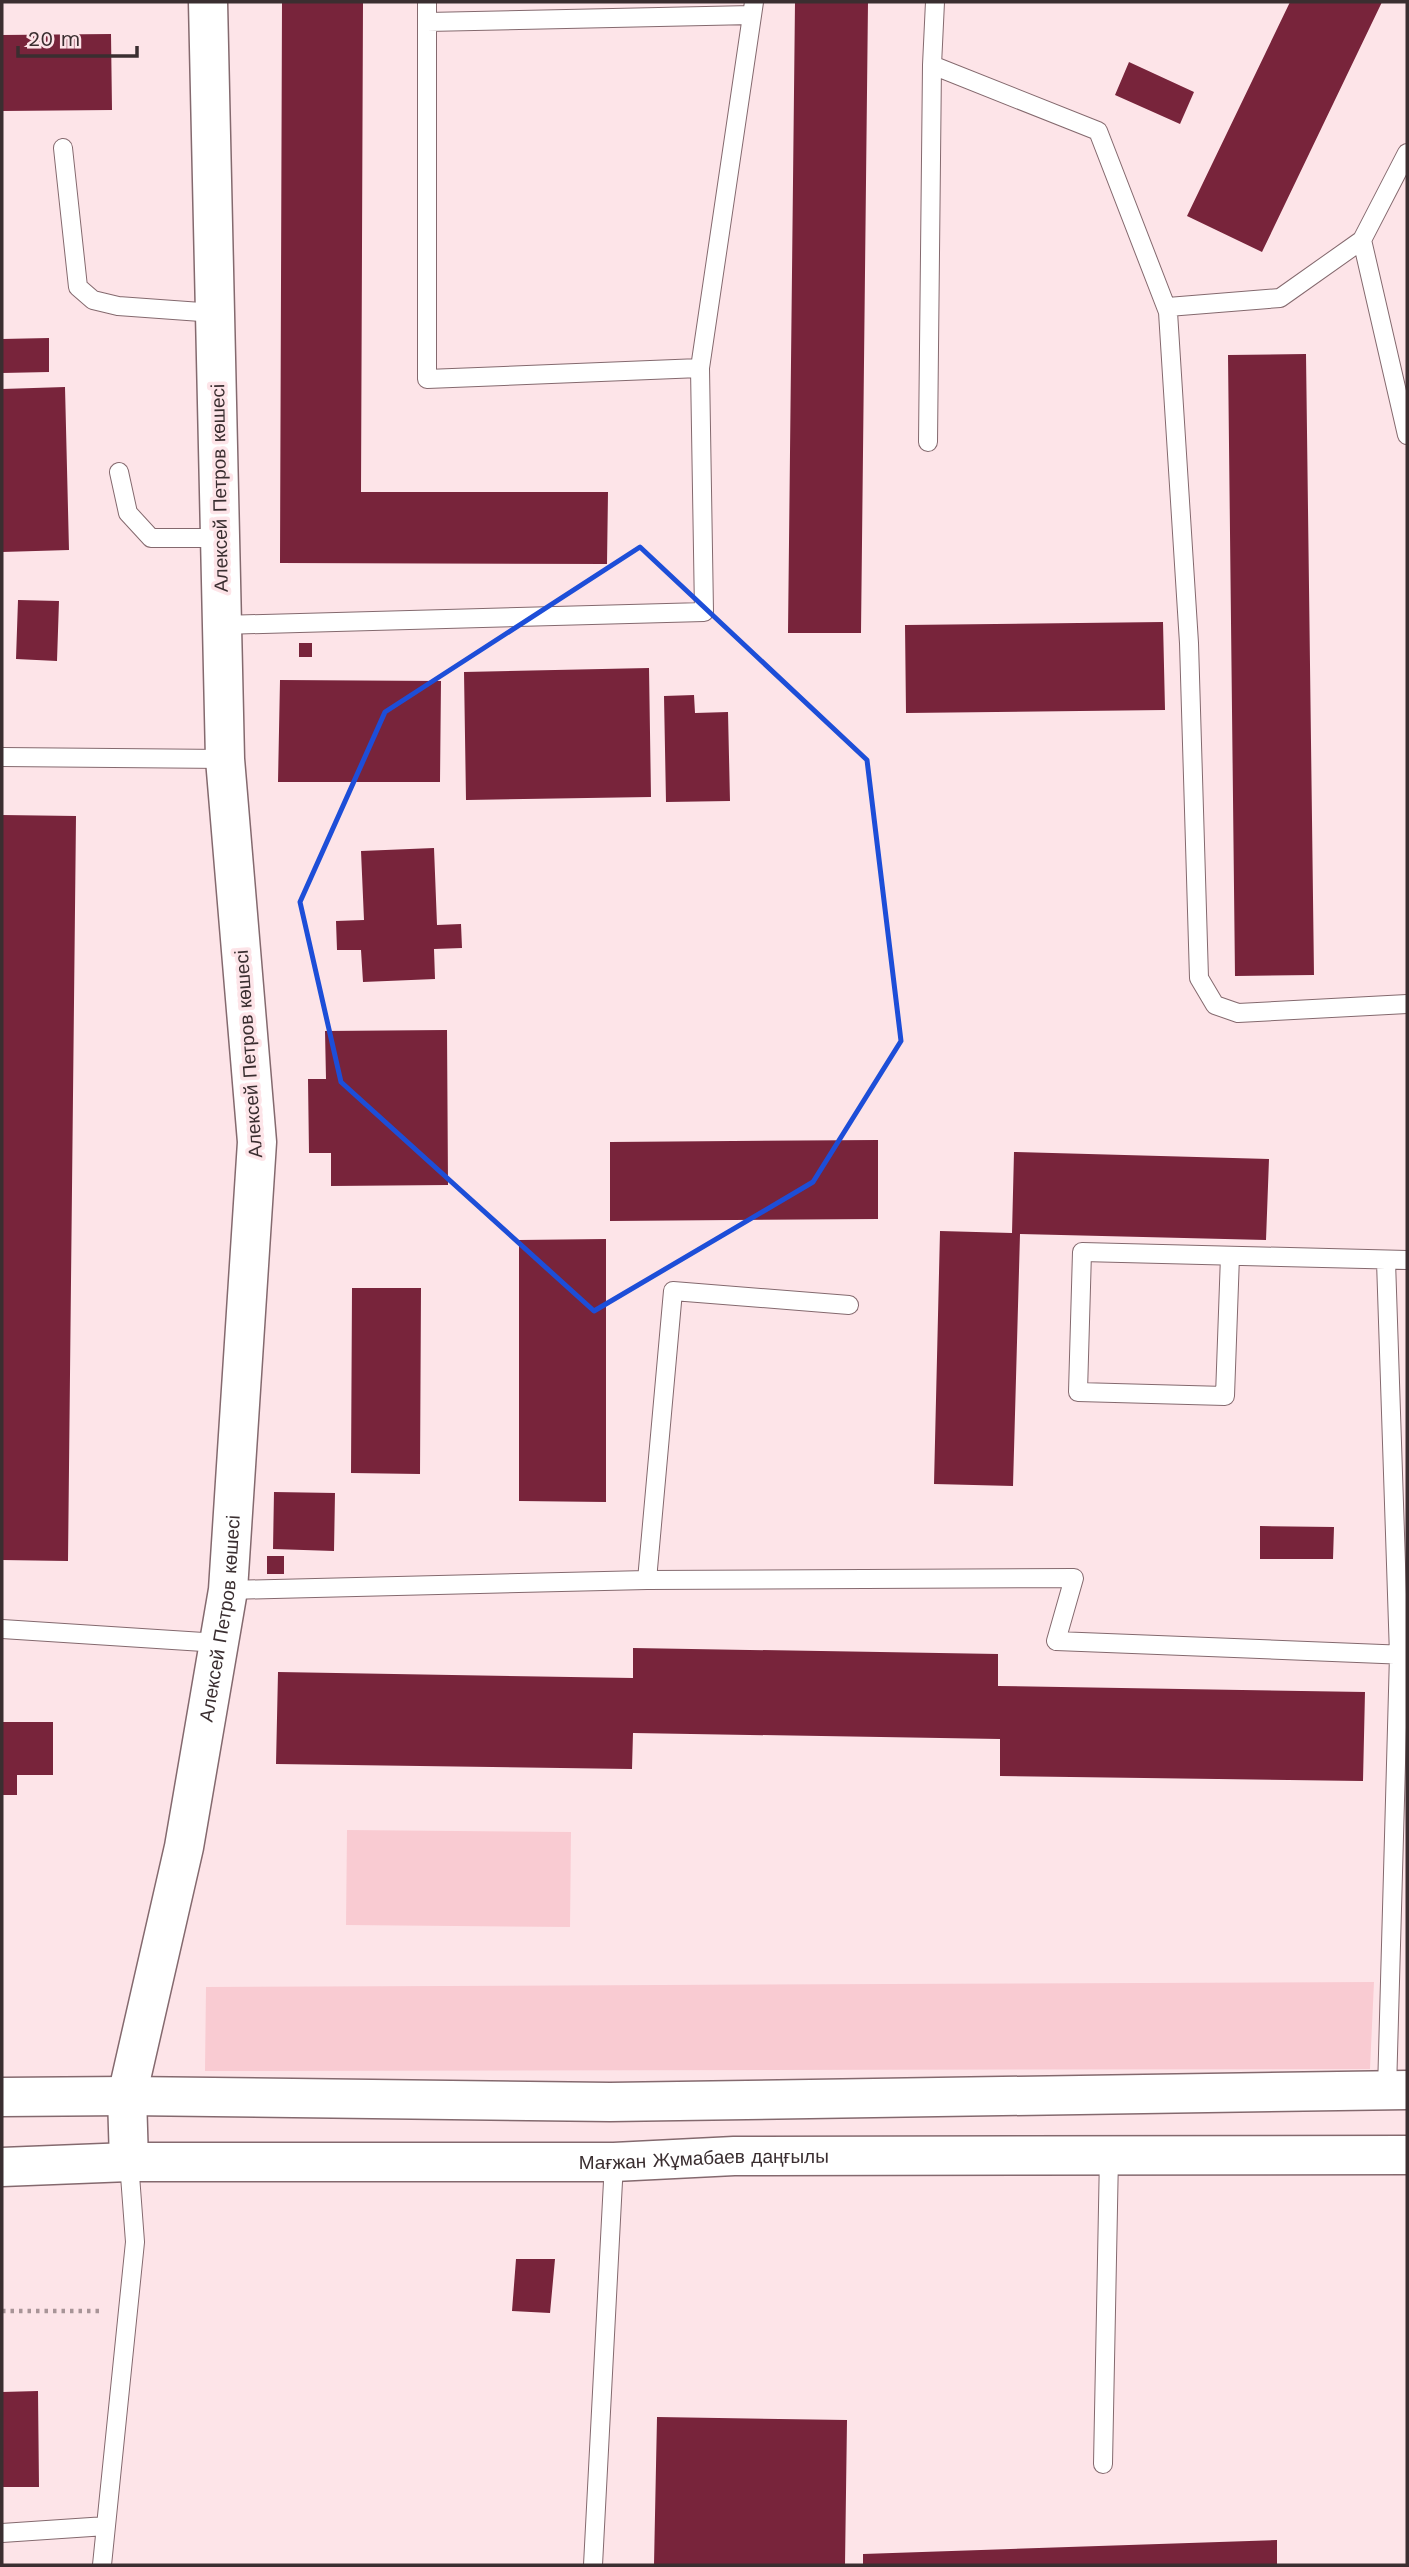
<svg xmlns="http://www.w3.org/2000/svg" width="1409" height="2567" font-family="'Work Sans',sans-serif">
  <rect width="100%" height="100%" fill="#fde4e8"/>
  <!-- green -->
  <path fill="#f9cbd2" d="M347 1830 571 1832 570 1927 346 1925Z
    M1374 1982 1370 2069 205 2071 206 1987Z"/>
  <!-- building -->
  <path fill="#78243b" d="M282 2H363L361 492H608L607 564 280 563Z
    M795 2H868L861 633H788Z
    M1290 2H1382L1262 252 1187 216Z
    M111 34 112 110 2 111V35Z
    M1129 62 1194 92 1180 124 1115 95Z
    M49 338V372L2 373V339Z
    M1306 354 1314 975 1235 976 1228 355Z
    M65 387 69 550 2 552V389Z
    M18 600 59 601 57 661 16 659Z
    M1163 622 1165 710 906 713 905 625Z
    M299 643H312V657H299Z
    M649 668 651 797 466 800 464 672Z
    M280 680 441 681 440 782H278Z
    M694 695 695 713 728 712 730 801 666 802 664 696Z
    M2 815 76 816 68 1561 2 1560Z
    M434 848 437 925 461 924 462 948 434 949 435 979 363 982 361 950H337L336 921 364 920 361 851Z
    M447 1030 448 1185 331 1186V1153H309L308 1079H326L325 1031Z
    M878 1140V1219L610 1221V1142Z
    M1014 1152 1269 1159 1266 1240 1020 1234 1013 1486 934 1484 940 1231 1012 1233Z
    M606 1239V1502L519 1501V1240Z
    M352 1288H421L420 1474 351 1473Z
    M274 1492 335 1493 334 1551 273 1549Z
    M1260 1526 1334 1527 1333 1559H1260Z
    M267 1556H284V1574H267Z
    M633 1648 998 1654V1686L1365 1692 1363 1781 1000 1776V1739L633 1733 632 1769 276 1764 278 1672 633 1678Z
    M2 1722H53V1775H17V1795H2Z
    M516 2259H555L550 2313 512 2311Z
    M38 2391 39 2487H2V2392Z
    M657 2417 847 2420 845 2565H654Z
    M1277 2540V2565H863V2554Z"/>
  <g fill="none" stroke-linecap="round" stroke-linejoin="round">
    <!-- service casing -->
    <g stroke="#84696e" stroke-width="20">
      <path id="service" d="M935 2 932 65 1098 131 1168 312
        M427 22 752 15
        M63 148 78 287 93 300 118 306 215 313
        M1407 153 1362 240 1280 298 1168 307V312L1189 643 1199 978 1215 1005 1238 1013 1407 1004
        M1362 240 1407 435
        M700 368 754 2
        M928 442 932 65
        M119 472 128 513 151 538H220
        M222 625 704 612 700 368 427 379V2
        M2 757 225 759
        M1230 1256 1225 1396 1078 1392 1082 1252 1407 1260
        M1386 1261 1399 1655 1387 2090
        M647 1580 673 1291 849 1305
        M228 1590 647 1580 1074 1578 1056 1641 1407 1655
        M2 1629 219 1643
        M1103 2464 1109 2156
        M2 2533 106 2526
        M102 2565 135 2242 129 2162
        M593 2565 614 2162"/>
    </g>
    <!-- tertiary casing -->
    <g stroke="#84696e" stroke-width="41">
      <g id="tertiary">
        <path id="s1" d="M129 2162 127 2096 184 1847 228 1590 257 1142 225 759 208 2"/>
      </g>
    </g>
    <!-- secondary casing -->
    <g stroke="#84696e" stroke-width="41">
      <g id="secondary">
        <path d="M2 2097 127 2096 610 2102 1407 2090"/>
        <path id="s2" d="M2 2167 129 2162H614L734 2156 1407 2155"/>
      </g>
    </g>
    <!-- path -->
    <path stroke="#a89497" stroke-width="4.5" stroke-dasharray="3.5 5" stroke-linecap="butt" d="M2 2311H99"/>
    <!-- service -->
    <use href="#service" stroke="#fff" stroke-width="18"/>
    <!-- tertiary -->
    <use href="#tertiary" stroke="#fff" stroke-width="38"/>
    <!-- secondary -->
    <use href="#secondary" stroke="#fff" stroke-width="38"/>
  </g>
  <!-- marked area -->
  <path fill="none" stroke="#1d4ed8" stroke-width="5" stroke-linejoin="round" d="M640 547 867 760 901 1041 813 1182 594 1311 341 1082 300 902 385 712Z"/>
  <g text-anchor="middle" stroke-width="7" stroke-linejoin="round" paint-order="stroke">
    <!-- street labels -->
    <g font-size="19" fill="#3a2e30" stroke="#fde4e8">
      <text transform="translate(219 488) rotate(-91)" y="7">Алексей Петров көшесі</text>
      <text transform="translate(248 1054) rotate(-94)" y="7">Алексей Петров көшесі</text>
      <text dy="7" stroke="none"><textPath href="#s1" startOffset="553">Алексей Петров көшесі</textPath></text>
      <text dy="7" stroke="none"><textPath href="#s2" startOffset="702">Мағжан Жұмабаев даңғылы</textPath></text>
    </g>
  </g>
  <!-- border -->
  <rect width="1409" height="2567" fill="none" stroke="#3a2e30" stroke-width="7"/>
  <!-- scale -->
  <path d="M18 46v10h119v-10" fill="none" stroke="#3a2e30" stroke-width="3.5"/>
  <text x="28" y="46" font-size="21" fill="#3a2e30" stroke="#fde4e8" stroke-width="5" paint-order="stroke">20 m</text>
</svg>
